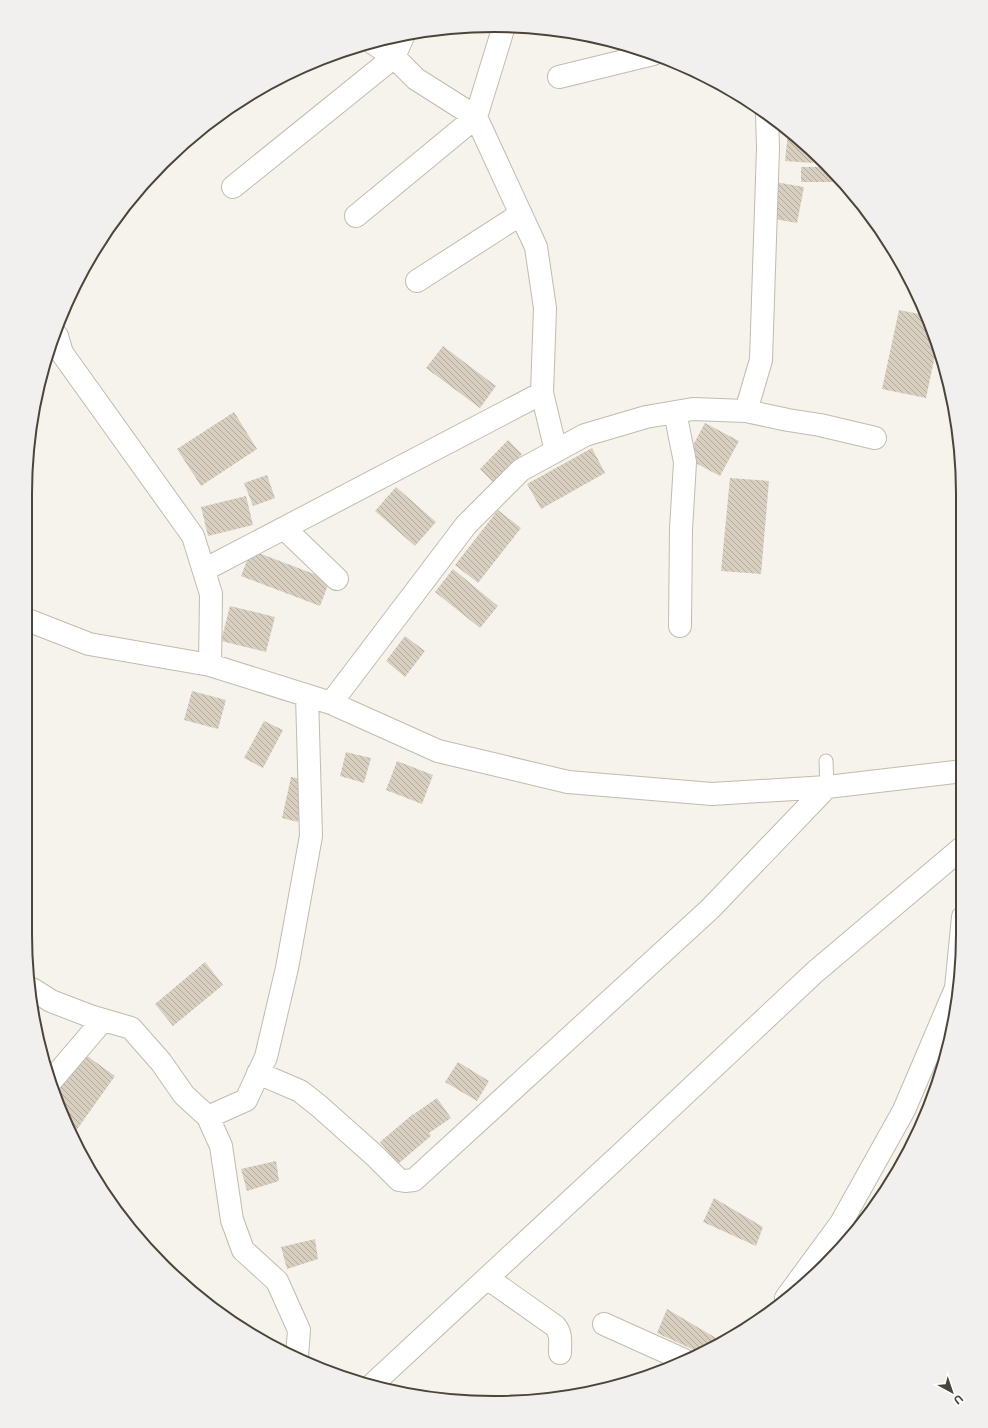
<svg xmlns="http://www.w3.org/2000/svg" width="988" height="1428" font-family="Montserrat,sans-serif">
  <defs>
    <pattern id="building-back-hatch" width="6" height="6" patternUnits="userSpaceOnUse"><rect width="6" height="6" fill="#d8cfc1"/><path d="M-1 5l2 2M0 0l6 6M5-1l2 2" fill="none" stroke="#b1aa9e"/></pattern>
  </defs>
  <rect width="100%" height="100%" fill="#f6f3ec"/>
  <!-- building -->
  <path fill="url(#building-back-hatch)" d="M788 132 814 153 813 163 785 161Z
    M801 167H830L842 182H801Z
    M775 182 804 187 797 223 769 218Z
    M899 310 924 315 936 351 926 398 882 389Z
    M443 346 496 386 480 408 426 368Z
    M234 412 257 449 201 486 177 449Z
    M705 423 739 441 720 476 686 458Z
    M508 440 522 454 494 483 480 469Z
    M592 448 605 473 541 509 527 484Z
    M267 475 275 498 253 506 244 483Z
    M730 478 769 481 761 574 721 571Z
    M396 487 436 522 415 546 375 511Z
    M246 496 253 525 208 536 201 507Z
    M498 510 521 528 478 583 455 565Z
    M251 550 330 580 320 606 241 576Z
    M453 569 498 606 480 628 435 592Z
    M230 606 275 617 266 652 221 641Z
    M405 636 425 651 405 677 386 661Z
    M192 691 226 700 218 729 184 720Z
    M264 721 283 730 263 768 244 758Z
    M346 752 371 758 364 783 340 776Z
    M397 761 433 775 422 804 386 790Z
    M291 777 307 780 298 822 282 818Z
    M205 962 223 985 173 1026 155 1004Z
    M83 1053 115 1076 73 1135 70 1133 55 1092Z
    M458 1062 489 1081 477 1101 445 1082Z
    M437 1098 451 1118 429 1133 431 1136 398 1164 380 1142 413 1114 418 1120 414 1114Z
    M276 1161 279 1181 247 1191 241 1169Z
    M714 1198 763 1227 756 1246 703 1222Z
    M315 1239 318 1259 287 1269 281 1247Z
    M667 1309 716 1338 713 1348 703 1354 657 1333Z"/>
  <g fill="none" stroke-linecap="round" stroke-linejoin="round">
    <!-- service casing -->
    <g stroke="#c2bbae" stroke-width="15">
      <path id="service" d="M826 761 827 787"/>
    </g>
    <!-- minor casing -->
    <g stroke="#c2bbae" stroke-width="24">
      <path id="minor" d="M373 43 394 57 416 79 476 117 536 247 545 308 542 393 556 451
        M559 77 653 54
        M233 187 394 57 404 34
        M356 216 476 117 504 26
        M417 281 521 214
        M57 336 62 353 193 536 211 594 210 665
        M746 411 761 360 768 148 767 114
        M675 412 685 462 681 529 680 626
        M285 529 337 579
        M204 570 542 393
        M25 619 89 644 210 665 331 703 438 751 568 782 712 794 827 787 963 771
        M331 703 466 525 521 470 585 435 646 417 693 409 746 411 788 420 820 425 875 438
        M32 989 51 1001 90 1016 131 1028 161 1062 184 1095 208 1117 221 1146 232 1220 243 1250 277 1281 299 1330 297 1356 295 1358
        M258 1073 300 1091 319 1106 374 1155 399 1180 405 1181 414 1180 710 909 827 787
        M51 1081 103 1020
        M208 1117 246 1100 266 1057 287 968 311 836 307 696
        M487 1278 555 1326C562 1334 560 1343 560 1353
        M786 1298 841 1223 904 1110 956 988 963 917
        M604 1324 684 1360
        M374 1383 622 1153 815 972 963 847"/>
    </g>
    <!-- service -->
    <use href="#service" stroke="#fff" stroke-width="13"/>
    <!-- minor -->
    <use href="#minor" stroke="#fff" stroke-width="22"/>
  </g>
  <!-- crop -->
  <path d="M0 0H988V1428H0ZM494 32H494A462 462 0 0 1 956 494V934A462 462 0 0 1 494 1396H494A462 462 0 0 1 32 934V494A462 462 0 0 1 494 32Z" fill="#f1f0ef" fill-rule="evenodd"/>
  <path fill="none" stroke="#4b4439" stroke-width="2" d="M494 32H494A462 462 0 0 1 956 494V934A462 462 0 0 1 494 1396H494A462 462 0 0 1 32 934V494A462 462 0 0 1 494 32Z"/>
  <!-- north arrow -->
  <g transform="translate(952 1392) rotate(140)" stroke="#ffffff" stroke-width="3" paint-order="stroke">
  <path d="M0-3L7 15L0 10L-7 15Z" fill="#4b4439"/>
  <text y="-6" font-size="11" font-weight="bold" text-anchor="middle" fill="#4b4439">U</text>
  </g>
</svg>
